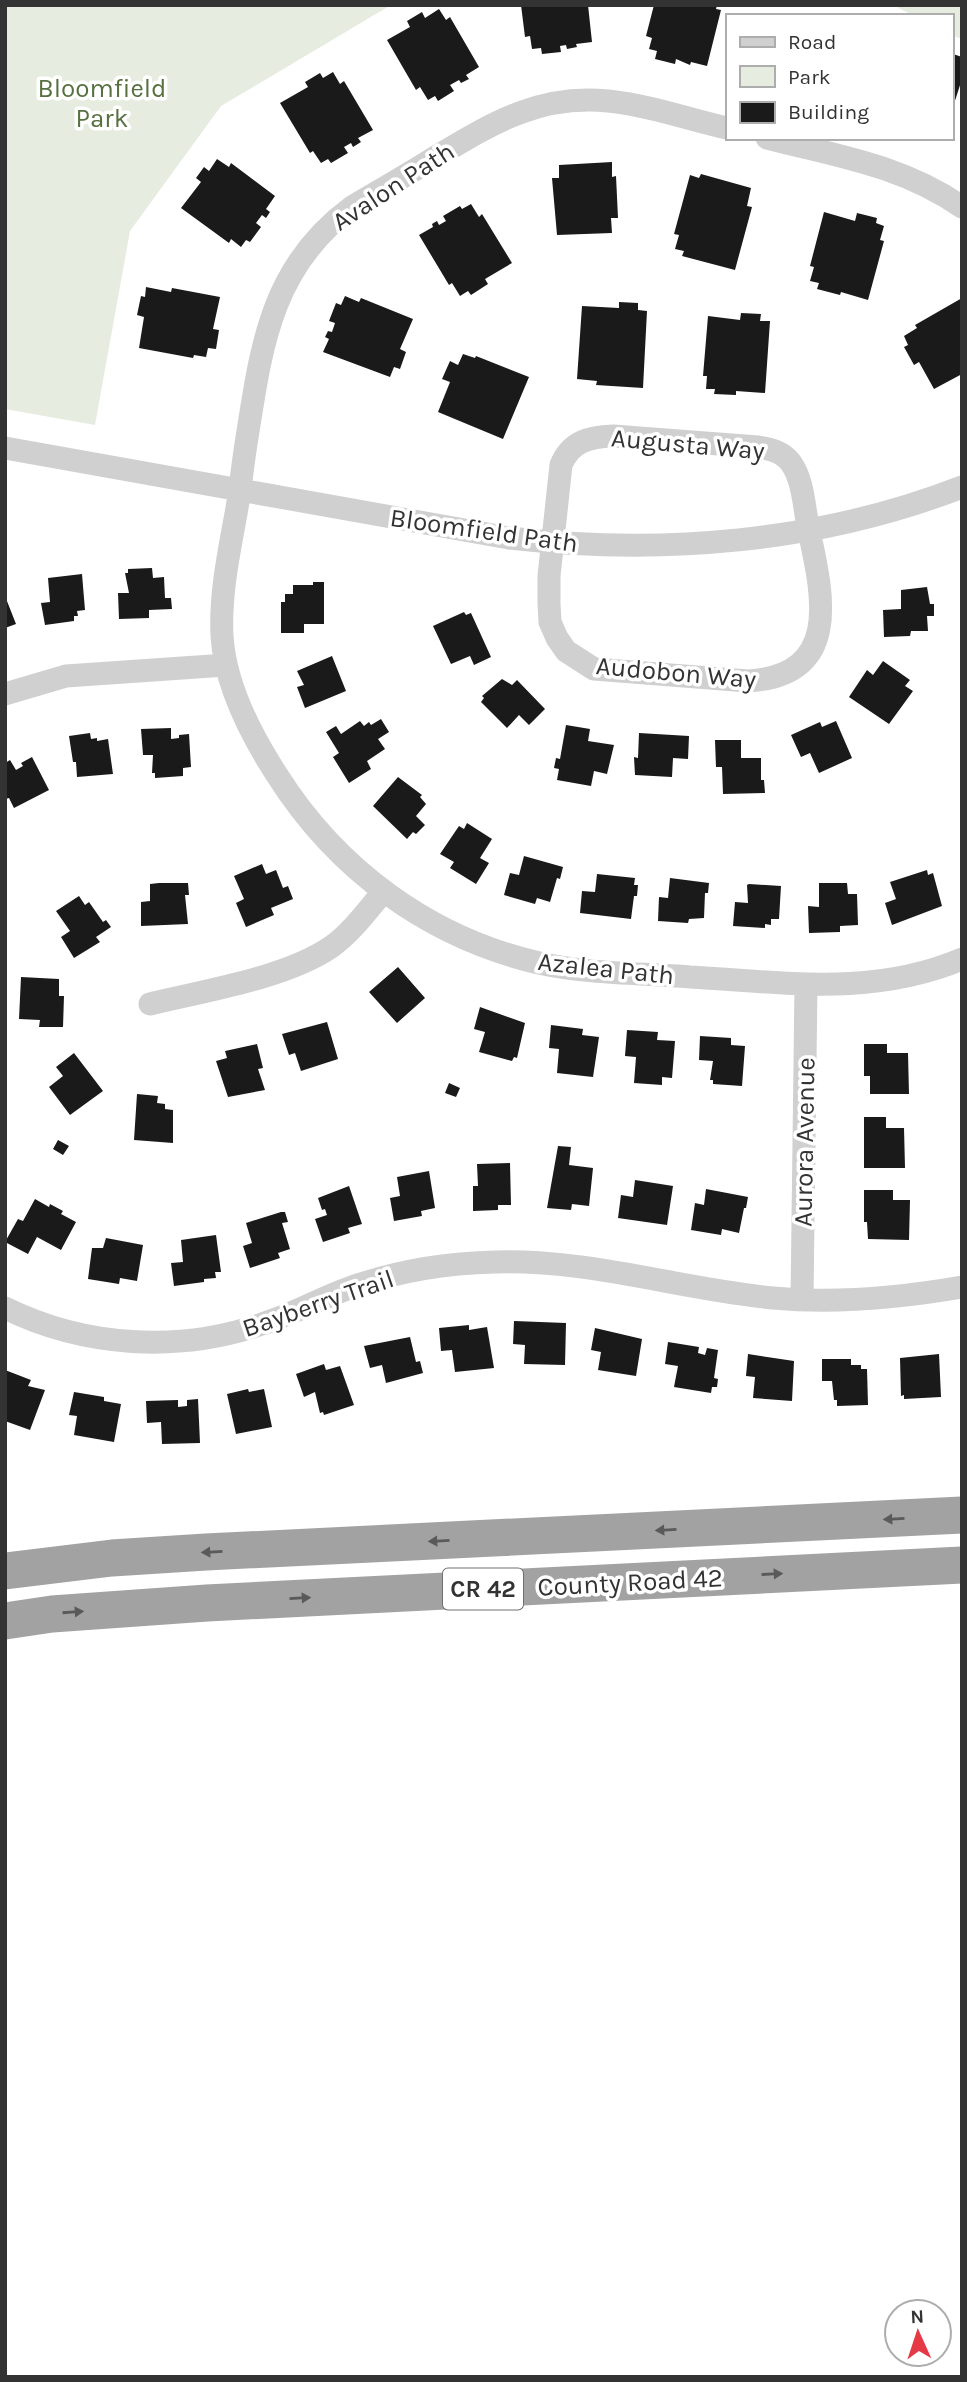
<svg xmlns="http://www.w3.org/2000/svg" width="967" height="2382" font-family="Karla,sans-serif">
  <rect width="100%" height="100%" fill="#fff"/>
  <!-- green -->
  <path fill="#e6ecdf" d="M5 5H391L221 106 130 231 95 425 5 409Z
    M893 5H962V39L951 35V16H914Z"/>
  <!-- building -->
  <path fill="#1a1a1a" d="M521 5H588L592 42 576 44 577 47 567 49 566 45 560 46 561 52 542 54 541 48 532 49 530 36 525 37Z
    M654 5H717L716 9 721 10 707 66 691 62 690 65 676 59 675 64 655 59 657 51 649 49 652 38 646 36Z
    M439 9 446 20 450 17 479 67 466 75 469 79 461 83 459 80 450 85 454 91 438 101 435 96 428 100 420 87 416 90 387 40 410 27 407 21 422 12 425 18Z
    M951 48 955 49 953 54 962 57 960 72 962 79 952 110Z
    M333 72 340 84 344 81 373 130 358 138 361 142 353 147 351 143 344 147 348 153 331 163 328 159 321 163 313 151 310 153 280 103 308 87 305 82 320 73 323 78Z
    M217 159 229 167 231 163 275 196 266 209 270 212 266 218 262 215 256 223 261 227 250 242 246 240 241 247 231 239 229 243 181 208 201 182 196 178 204 167 209 171Z
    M612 162V177L616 176 618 218H611L612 233 557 235 552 178H559V165Z
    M701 174 751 188 747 206 752 207 735 270 682 256 684 251 675 249 679 235 674 234 690 175 699 178Z
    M471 204 479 217 482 214 512 263 485 279 488 284 471 295 468 291 460 296 452 283 449 285 419 235 433 227 432 224 437 221 439 225 446 221 443 216 460 206 462 209Z
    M824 212 855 221 857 213 877 218 876 223 884 226 880 240 884 241 868 300 841 292 840 295 817 289 819 283 810 281 814 267 810 266Z
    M146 287 171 292 172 288 220 297 213 329 219 330 216 349 208 348 206 357 194 355 193 358 139 348 144 317 137 315 141 296 145 297Z
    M345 296 359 302 361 298 413 319 400 349 406 352 400 369 394 367 390 377 323 352 329 339 325 337 328 331 332 332 335 323 329 321 336 303 341 305Z
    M962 298V374L934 389 919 362 914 365 904 347 908 345 904 336 917 328 915 325Z
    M619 302 638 303V310L647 311 643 388 596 385 597 381 577 379 582 306 619 308Z
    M741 313 761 314 760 321H770L765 393 736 391V395L714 394 715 389H706L707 376H703L708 316 740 320Z
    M463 354 475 358 476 356 529 377 503 439 438 412 450 382 442 379 450 361 458 365Z
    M152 568 153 578 164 577 165 598H171L172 609 149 610V618L119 619 118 593H129L125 573H128V569Z
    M82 574 85 610 77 611 78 616H74V621L45 625 41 603 50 602 48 578Z
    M313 582H324V624H304V633H281V602H285V594H293V585H313Z
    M927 587 930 604H934V616H927L928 631H911L910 636 884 637 883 610 901 609V590Z
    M5 596 16 624 5 628Z
    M464 612 466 615 471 613 491 657 474 665 470 656 451 664 433 626Z
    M332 656 346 691 305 708 297 687 304 685 297 671Z
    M883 661 910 680 905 686 913 691 889 724 849 697 867 670 873 675Z
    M502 679 512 685 517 680 545 709 529 725 519 715 507 728 481 702 484 698 482 696Z
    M381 719 389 732 378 739 385 749 367 761 371 769 349 783 333 757 339 753 326 732 336 726 341 734 360 721 364 726 369 722 371 725Z
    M836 721 852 758 819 773 810 753 801 757 791 735 820 722 822 727Z
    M566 725 590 729 588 741 614 745 607 774 594 771 591 786 557 780 559 769 554 768 556 758 560 759Z
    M171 728V739L179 738V735L189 734 191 767 183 768V776L155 778V773H152L153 755H143L141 729Z
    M90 733 91 739 97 738V741L108 739 113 774 77 777 76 762H73L69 736Z
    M639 733 689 736 688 759 673 758 672 777 635 775 634 757 638 758Z
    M715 740H741V758H761V780H764L765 793 723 794 722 767H716Z
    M32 757 49 790 14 808 9 798 5 799V763L10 760 16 770 23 766 21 763Z
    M398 777 422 795 420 797 426 804 416 816 425 825 416 834 413 832 407 839 373 806Z
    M467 823 492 839 480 858 489 863 476 884 450 868 454 862 440 854 459 826 464 829Z
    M524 856 563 867 560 879 557 878 550 902 537 898 535 904 504 895 510 873 519 875Z
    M262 864 266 874 276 870 283 888 288 886 293 899 271 908 274 915 246 927 236 903 244 899 234 876Z
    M927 870 928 875 933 873 942 906 892 925 885 903 896 899 890 882Z
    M597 874 635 878 634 885H638L637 896H634L631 919 580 913 582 891 595 892Z
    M670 878 709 883 708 893H705L704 918 689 919 688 923 658 921 659 897 668 898Z
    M159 883H188L189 895H185L188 924 141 926V902L150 901V884Z
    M819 883H847L848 894H857L858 925 840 926V932L809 933 808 906 819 907Z
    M749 884 781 886 779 919H771V925L765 924V928L733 926 735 902 748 903 747 885Z
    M79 896 85 905 89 902 103 922 106 920 111 927 96 937 100 942 74 958 61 937 70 931 56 911Z
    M398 967 425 998 397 1023 369 992Z
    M21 977 59 979V996H64L63 1027H39L40 1020 19 1019Z
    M480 1007 525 1023 517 1058 514 1057 512 1061 479 1052 485 1032 474 1029Z
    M327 1022 338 1059 301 1071 295 1053 289 1055 282 1034Z
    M551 1025 583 1029 582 1035 599 1037 593 1077 557 1073 559 1049 549 1048Z
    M627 1030 658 1032 657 1040 675 1041 672 1078 662 1077V1085L634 1083 636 1057 625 1056Z
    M700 1036 731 1038V1045L745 1046 742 1086 713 1084V1080H710L713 1061 699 1060Z
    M257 1044 263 1068 258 1069 265 1090 228 1097 216 1061 227 1058 225 1051Z
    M864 1044H887V1053H908L909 1094H870V1076H864Z
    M74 1053 103 1091 70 1115 49 1087 63 1076 56 1067Z
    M449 1083 460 1088 456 1097 445 1093Z
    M137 1094 158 1096 157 1103 165 1104V1109L173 1110V1143L134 1140Z
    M864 1117H886V1128H904L905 1168H864Z
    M58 1140 69 1146 63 1155 53 1149Z
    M558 1146 571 1147 569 1165 593 1168 589 1206 572 1204 571 1210 547 1208Z
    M510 1163 511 1205H498V1210L473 1211V1186H478L477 1164Z
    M429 1171 435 1208 421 1211 422 1216 394 1221 390 1198 400 1196 397 1177Z
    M635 1180 673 1186 667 1225 618 1218 621 1195 633 1197Z
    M349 1186 362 1224 348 1228 350 1233 323 1242 315 1219 327 1215 325 1209 322 1210 318 1198Z
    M706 1189 748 1197 746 1208H744L739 1233 722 1229 721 1235 691 1230 695 1203 704 1205Z
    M864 1190H893V1200H910L909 1240 868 1239 867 1222H864Z
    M35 1199 49 1207 50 1204 63 1211 61 1214 76 1222 61 1250 37 1237 28 1254 5 1242 18 1219 23 1221Z
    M281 1212H285L288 1222 282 1223 290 1249 278 1253 280 1258 250 1268 243 1246 252 1243 246 1223Z
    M216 1235 221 1272H215L216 1278 204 1279V1282L174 1286 171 1263 183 1262 181 1240Z
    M106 1238 143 1245 137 1281 120 1278 119 1284 88 1279 92 1248H103Z
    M514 1321 566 1323 565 1365 524 1364 525 1345 513 1344Z
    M469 1325V1330L487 1327 494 1368 455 1372 452 1350 441 1351 439 1328Z
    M595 1328 642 1339 636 1376 598 1370 601 1352 591 1350Z
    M410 1337 416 1362 420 1361 423 1373 386 1383 382 1365 370 1368 364 1346Z
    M668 1342 699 1347 698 1353 705 1355 707 1348 718 1350 714 1378 718 1379 717 1387H712L711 1393 674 1387 678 1366 665 1364Z
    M748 1354 794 1361 792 1401 753 1398 755 1377 746 1376Z
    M939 1354 941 1397 904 1399V1395L901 1396 900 1358Z
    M822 1359H851V1365H861V1369H867L868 1405 837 1406V1400H834L832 1381H822Z
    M324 1364 326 1370 340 1366 354 1405 324 1415 323 1412 320 1413 315 1392 304 1397 296 1374Z
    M5 1370 31 1380 28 1386 45 1390 30 1430 5 1421Z
    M248 1389 249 1392 264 1389 272 1427 236 1434 227 1394Z
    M74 1392 104 1397V1401L121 1404 114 1442 74 1435 77 1416 69 1415Z
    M198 1399 200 1443 162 1444 161 1422 147 1423 146 1401 178 1400V1407L187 1406V1400Z"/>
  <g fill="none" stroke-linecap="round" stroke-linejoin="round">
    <!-- minor -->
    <path stroke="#d0d0d0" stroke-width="23" d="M727 128C688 119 648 105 608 101 538 94 491 124 434 158 407 175 379 191 352 207 269 268 261 350 246 444 242 469 240 494 235 519 228 557 220 597 222 636 225 684 251 735 277 775 337 870 430 938 539 963 588 974 640 973 690 977 784 982 872 997 962 959
      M767 138C837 156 901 165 962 207
      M613 436 758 447C771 449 783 452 791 463 804 481 804 510 809 531 823 596 842 675 748 681L594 669 566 651 557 638 550 622 549 604V576L561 465C571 441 589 437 613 436Z
      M5 448 509 538C661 555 818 543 962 487
      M5 694 66 676 226 665
      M150 1004C203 991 286 978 331 947 351 933 367 911 383 892
      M802 1299 806 984
      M5 1308C84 1347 179 1353 262 1324 294 1314 323 1297 355 1286 399 1271 449 1263 495 1262 589 1259 680 1289 773 1298 837 1304 899 1298 962 1287"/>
    <!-- trunk -->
    <path stroke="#a2a2a2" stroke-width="37" d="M5 1571 112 1558 206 1552 962 1515
      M5 1621 52 1614 207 1603 962 1565"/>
  </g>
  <!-- one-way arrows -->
  <defs><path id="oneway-solid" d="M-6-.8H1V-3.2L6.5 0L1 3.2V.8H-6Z" transform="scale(1.75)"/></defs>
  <g fill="#5a5a5a">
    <use href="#oneway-solid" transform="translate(894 1519) rotate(177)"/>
    <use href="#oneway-solid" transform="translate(666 1530) rotate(177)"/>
    <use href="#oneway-solid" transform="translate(439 1541) rotate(177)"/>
    <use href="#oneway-solid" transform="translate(212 1552) rotate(177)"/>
    <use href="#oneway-solid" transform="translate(772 1574) rotate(-3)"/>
    <use href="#oneway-solid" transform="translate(300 1598) rotate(-3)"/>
    <use href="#oneway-solid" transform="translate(73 1612) rotate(-4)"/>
  </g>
  <g text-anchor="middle" stroke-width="7" stroke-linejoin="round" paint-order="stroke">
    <!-- shield labels -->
    <rect fill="#fff" stroke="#707070" stroke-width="2" x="443" y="1568.5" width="80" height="41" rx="5"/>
    <g font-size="24" font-weight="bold" fill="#333">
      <text x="483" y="1597">CR 42</text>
    </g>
    <!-- park labels -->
    <g font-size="26" fill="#56703f" stroke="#fff">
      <text x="102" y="97">Bloomfield<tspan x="102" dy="30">Park</tspan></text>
    </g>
    <!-- street labels -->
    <g font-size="26" fill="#333" stroke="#fff">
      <text transform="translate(393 186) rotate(-33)" y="9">Avalon Path</text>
      <text transform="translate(688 444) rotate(5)" y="9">Augusta Way</text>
      <text transform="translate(484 530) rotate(8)" y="9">Bloomfield Path</text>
      <text transform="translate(676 672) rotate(5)" y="9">Audobon Way</text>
      <text transform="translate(606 968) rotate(6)" y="9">Azalea Path</text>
      <text transform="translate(804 1142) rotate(-89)" y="9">Aurora Avenue</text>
      <text transform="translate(318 1303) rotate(-19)" y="9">Bayberry Trail</text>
      <text transform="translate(630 1582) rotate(-3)" y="9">County Road 42</text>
    </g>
  </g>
  <!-- border -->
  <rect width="967" height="2382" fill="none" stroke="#333333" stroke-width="14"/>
  <!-- legend -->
  <rect x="726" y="14" width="228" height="126" fill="#ffffff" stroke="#adadad" stroke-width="2"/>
  <rect x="740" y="37" width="35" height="10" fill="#d0d0d0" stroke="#adadad" stroke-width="2"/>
  <text x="788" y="49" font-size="21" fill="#333333">Road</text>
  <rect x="740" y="66" width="35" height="21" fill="#e6ecdf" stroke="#adadad" stroke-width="2"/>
  <text x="788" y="84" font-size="21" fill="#333333">Park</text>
  <rect x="740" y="102" width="35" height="21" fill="#1a1a1a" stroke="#adadad" stroke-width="2"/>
  <text x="788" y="119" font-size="21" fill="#333333">Building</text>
  <!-- north arrow -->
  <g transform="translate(918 2333) rotate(357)"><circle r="33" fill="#ffffff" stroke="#adadad" stroke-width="2"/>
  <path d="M0-5L12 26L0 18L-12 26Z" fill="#e63946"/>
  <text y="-10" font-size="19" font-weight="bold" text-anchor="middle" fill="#333333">N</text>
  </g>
</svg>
